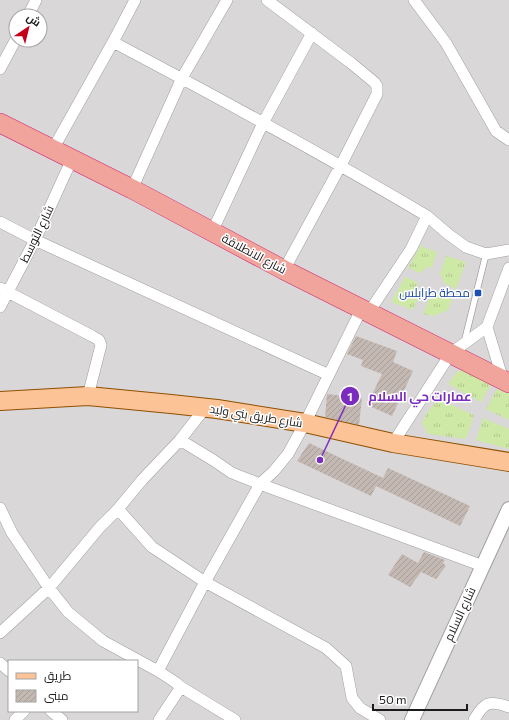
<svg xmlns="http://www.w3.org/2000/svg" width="509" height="720" font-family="Commissioner,Cairo,sans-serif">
  <defs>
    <pattern id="grass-tufts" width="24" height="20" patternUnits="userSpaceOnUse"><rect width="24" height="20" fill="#cee8a5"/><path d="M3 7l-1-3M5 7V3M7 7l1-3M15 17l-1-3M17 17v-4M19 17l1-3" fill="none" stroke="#b0c68d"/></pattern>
    <pattern id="building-hatch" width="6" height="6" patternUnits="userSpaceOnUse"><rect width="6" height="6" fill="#c4b8b3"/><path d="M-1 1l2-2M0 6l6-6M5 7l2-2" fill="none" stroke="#a89e99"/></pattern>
  </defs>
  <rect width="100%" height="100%" fill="#ece7e0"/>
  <!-- residential -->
  <path fill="#d9d7d8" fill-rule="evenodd" d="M0 0H509V720H0ZM16 16H40V40H16ZM9 661H137V711H9Z"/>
  <!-- grass -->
  <path fill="url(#grass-tufts)" d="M420 246 437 252 432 267 426 268 420 273 408 268Z
    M446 256 466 262 456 289 444 283 441 275 439 273 441 271Z
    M405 277 417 282C417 287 418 289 421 292L413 310 391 302Z
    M439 292 453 296 448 310 434 316 423 314 430 297H435Z
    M466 366 493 381 481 402 448 384 456 373Z
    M500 384 509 389V420L486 409Z
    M438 399 474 415 466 439 428 434 426 430 422 423 426 414Z
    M483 418 509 429V449L476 440Z"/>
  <!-- building -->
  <path fill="url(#building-hatch)" d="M356 336 397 351 393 362 413 371 392 416 367 405 382 374 361 366 363 360 347 354Z
    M327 394 362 398 359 425 325 417Z
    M309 443 383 478 388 468 470 506 460 526 376 486 371 496 297 461Z
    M424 552 445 560 443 563 446 566 436 579 421 572 410 587 388 575 402 554 418 563Z"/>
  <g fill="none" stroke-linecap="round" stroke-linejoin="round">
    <!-- service casing -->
    <g stroke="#9f9f9f" stroke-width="7">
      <path id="service" d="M464 343 486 254"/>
    </g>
    <!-- minor casing -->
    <g stroke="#9f9f9f" stroke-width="12">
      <path id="minor" d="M267 0 351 63 374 82 377 86V94L341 165 284 270
        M414 0 446 43 496 131 503 136 509 140
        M28 16 36 0
        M113 42C219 98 324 155 427 216L411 249 369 312
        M0 69 16 39
        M53 149 113 42 135 0
        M132 189 182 78 227 0
        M427 216 448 234 466 247 486 254 509 250
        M0 222 35 240 329 375
        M212 232 263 123 312 33
        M0 288 92 336 99 340 101 345 88 396
        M0 307 35 240 72 159
        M487 327 503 380
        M205 408 180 440 213 460 232 473 260 484 274 471 288 454 305 423 362 308
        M393 443 451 353 487 327 509 268
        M0 508 12 533 49 588 68 612 103 641 158 671 175 682 181 687 235 720
        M118 509 152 547 205 582 326 648 346 666 352 698 360 708 380 720
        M0 633 49 588 100 527 118 509 142 480 180 440
        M0 663 9 671
        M158 671 205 582 260 484 483 566
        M51 711 62 720
        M15 720 24 711
        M159 720 181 687
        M474 720C484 702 489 700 509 707"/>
    </g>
    <!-- tertiary casing -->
    <g stroke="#9f9f9f" stroke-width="16">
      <path id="tertiary" d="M412 720 509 509"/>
    </g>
    <!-- primary casing -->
    <g stroke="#904f01" stroke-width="20">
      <path id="primary" d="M0 401 88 396 171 404 217 409 305 423 393 443 509 462"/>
    </g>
    <!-- trunk casing -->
    <g stroke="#d32475" stroke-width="20">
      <path id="trunk" d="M0 123 132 189 284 270 509 383"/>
    </g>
    <!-- service -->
    <use href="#service" stroke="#fff" stroke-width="5.5"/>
    <!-- minor -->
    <use href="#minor" stroke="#fff" stroke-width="11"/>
    <!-- tertiary -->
    <use href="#tertiary" stroke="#fff" stroke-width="14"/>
    <!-- primary -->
    <use href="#primary" stroke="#fbc396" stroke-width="18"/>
    <!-- trunk -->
    <use href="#trunk" stroke="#f0a49c" stroke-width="19"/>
  </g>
  <!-- markers -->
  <rect fill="#1a4fb4" stroke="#fff" stroke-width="1.5" x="474" y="289" width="8" height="8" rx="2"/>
  <g text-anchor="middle" stroke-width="3" stroke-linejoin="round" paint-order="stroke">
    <!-- street labels -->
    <g font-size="12" fill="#1b1b1b" stroke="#fff">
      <text transform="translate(37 234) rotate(-64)" y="4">شارع التوسط</text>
      <text transform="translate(254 254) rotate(28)" y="4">شارع الانطلاقة</text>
      <text transform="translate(256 416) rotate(9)" y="4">شارع طريق بني وليد</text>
      <text transform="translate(460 614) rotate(-65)" y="4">شارع السلام</text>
    </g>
    <!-- transit labels -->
    <g font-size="12" fill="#164399" stroke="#fff" text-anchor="end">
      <text x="470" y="297">محطة طرابلس</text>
    </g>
  </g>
  <!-- callouts -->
  <path fill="none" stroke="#7b2cbf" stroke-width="1.5" d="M320 460L350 396"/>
  <g fill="#7b2cbf" stroke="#fff" stroke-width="1.5">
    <circle cx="320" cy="460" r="4"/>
    <circle cx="350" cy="396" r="10"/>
  </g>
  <g font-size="12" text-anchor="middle" font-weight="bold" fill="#fff">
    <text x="350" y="401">1</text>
  </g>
  <g font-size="13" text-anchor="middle" font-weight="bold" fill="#7b2cbf" stroke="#fff" stroke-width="3" stroke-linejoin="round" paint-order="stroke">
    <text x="420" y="401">عمارات حي السلام</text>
  </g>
  <!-- legend -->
  <rect x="8" y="660" width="130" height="52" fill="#ffffff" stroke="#a4a4a4"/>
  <rect x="16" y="673" width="20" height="6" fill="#fbc396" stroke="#a4a4a4"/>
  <text x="44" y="680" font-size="12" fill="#1b1b1b">طريق</text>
  <rect x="16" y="690" width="20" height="12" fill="url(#building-hatch)" stroke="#a4a4a4"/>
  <text x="44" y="700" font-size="12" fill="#1b1b1b">مبنى</text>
  <!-- north arrow -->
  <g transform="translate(28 28) rotate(35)"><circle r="19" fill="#ffffff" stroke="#a4a4a4"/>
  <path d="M0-3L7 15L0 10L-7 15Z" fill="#c40119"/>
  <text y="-6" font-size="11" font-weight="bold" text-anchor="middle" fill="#1b1b1b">ش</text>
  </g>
  <!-- scale -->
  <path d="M373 704v6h94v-6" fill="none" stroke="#1b1b1b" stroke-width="2"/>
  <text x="379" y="704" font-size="12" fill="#1b1b1b" stroke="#ffffff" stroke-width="3" paint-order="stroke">50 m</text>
</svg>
